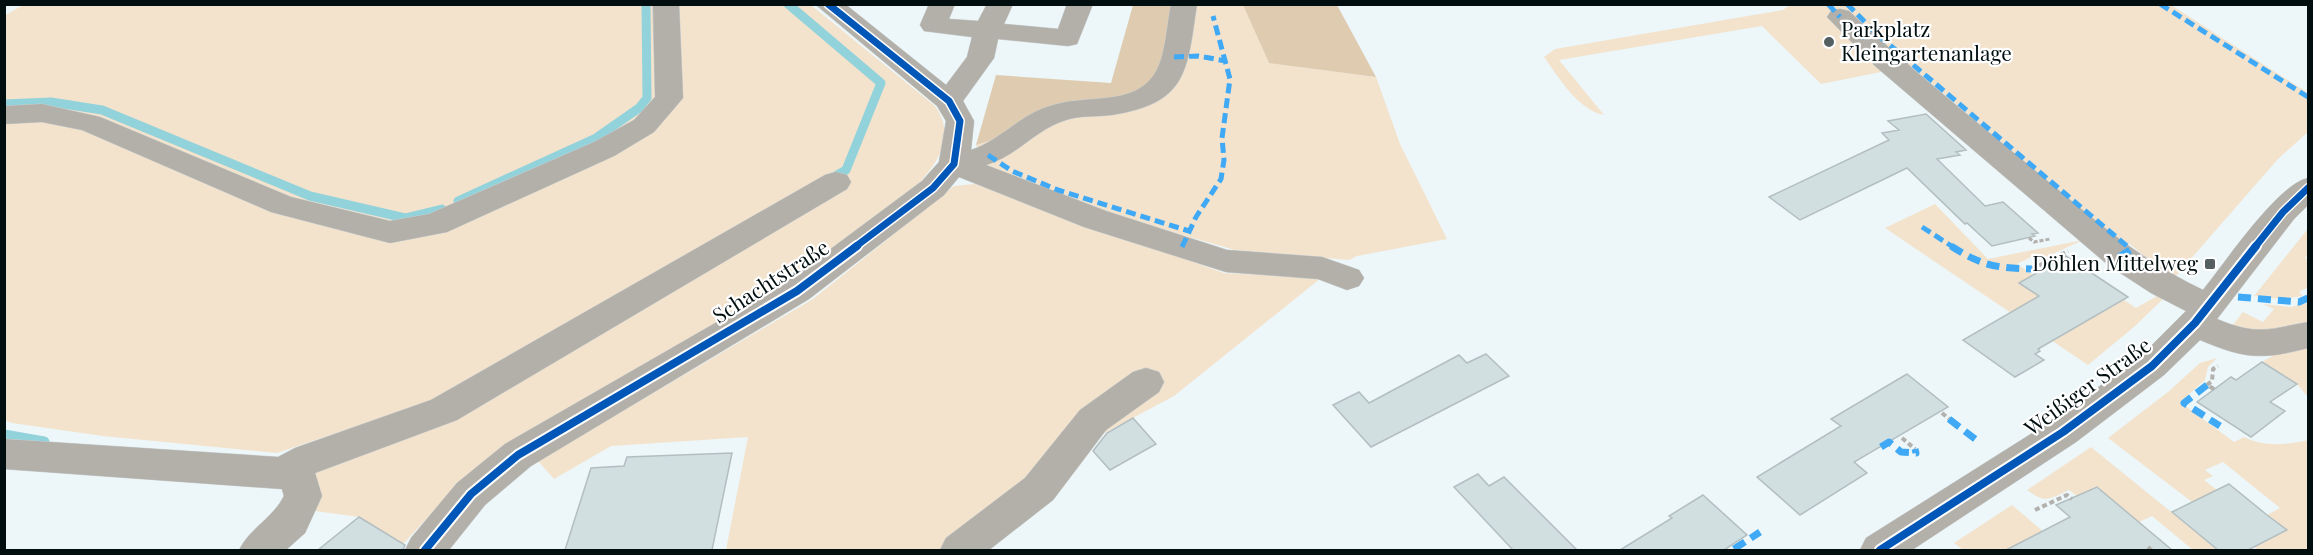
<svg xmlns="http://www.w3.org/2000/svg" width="2313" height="555" font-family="'Playfair Display',serif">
  <rect width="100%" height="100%" fill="#edf6f8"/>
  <!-- green -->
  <path fill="#f3e3cd" d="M23 5H811L935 106C955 135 941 159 919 183L806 270 442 502 403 544 359 517 308 510 314 464 431 401 277 453 103 436 12 423 5 420 4 16Z
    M1174 5H1243L1269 63 1376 77 1400 144 1447 239 1357 256 1349 260 1235 250 1099 211 990 168 976 145 1103 100Z
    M1790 5H2171L2308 93V132L2278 159 2175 277 2163 272 2130 244 2123 245 1911 66 1821 84 1762 26 1559 60 1604 115C1578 110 1559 78 1544 57L1555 49 1783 10Z
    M975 184 1224 273 1321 278 1174 396 1084 444 1048 502 982 550H726L748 437 611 446 554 479 538 461 813 299 954 186Z
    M1935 204 1988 259 2083 240 2044 258 2037 254 2017 264 2033 275 2020 283 2080 325 2124 300 2136 308 2157 296 2165 297 2134 327 2088 365 1885 228Z
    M2307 230 2308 254 2305 258 2308 260V287L2299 292 2303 296 2281 299 2254 296Z
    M2308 303V328L2258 340 2232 326 2243 312 2263 322 2274 309 2263 304 2291 307Z
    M2308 341V397L2297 384 2262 362 2274 355 2276 347Z
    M2217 358 2208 367 2205 380 2180 402 2234 442 2244 437C2263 447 2287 445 2308 440V550H2259L2254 547 2286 530 2267 515 2280 508 2223 462 2205 470 2213 476 2204 480 2217 490 2192 502 2108 438 2168 392 2200 363Z
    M2091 447 2218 550H2193L2152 516 2139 522 2097 487 2077 496 2069 490C2049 499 2046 504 2027 490Z
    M2012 505 2065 550H2047L2032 537 2005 550H1963L1954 543Z"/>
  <!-- forest -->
  <path fill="#dfccb0" d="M1133 5H1174L1161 71 1139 94 976 145 996 75 1111 83Z
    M1243 5H1337L1376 77 1269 63Z"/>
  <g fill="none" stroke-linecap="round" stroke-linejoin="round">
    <!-- stream-far1 -->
    <path stroke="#92d2db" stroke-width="9" d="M788 4 881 83 846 170 830 179
      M4 104 51 102 102 110 310 196 405 218 442 209
      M458 201 596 138 639 108 647 98 646 4"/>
    <!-- stream -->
    <path stroke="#92d2db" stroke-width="11" d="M4 435 44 442"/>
  </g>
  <!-- building -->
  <path fill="#d2dfe1" stroke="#b2bec0" stroke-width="1.5" d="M1926 114 1966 150 1956 152 1960 155 1937 159 1985 206 2003 202 2038 233 2032 234 2035 236 1992 246 1967 223 1965 224 1907 168 1800 220 1769 197 1889 140 1882 133 1899 130 1888 121Z
    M2066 256 2128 297 2038 349 2040 351 2035 354 2044 360 2015 377 1963 340 2039 296 2019 283Z
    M1486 354 1509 376 1371 447 1333 405 1359 392 1369 403 1459 355 1467 363Z
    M2262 362 2297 384 2270 402 2285 411 2251 437 2197 402 2231 377 2236 380Z
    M1907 374 1948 407 1854 462 1867 473 1800 515 1757 477 1841 426 1831 419Z
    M1133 418 1156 444 1110 470 1093 451 1107 433Z
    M732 453 712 550H565L591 468 624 466 627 457Z
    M1478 474 1489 486 1504 477 1577 550H1513L1454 487Z
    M2229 484 2267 515 2287 530 2248 550H2218L2172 512Z
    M2097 487 2172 550H2006L2070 517 2056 505Z
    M1703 495 1747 535 1724 550H1620L1672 518 1669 516Z
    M359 517 405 545 403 550H318Z"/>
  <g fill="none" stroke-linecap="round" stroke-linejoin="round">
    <!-- minor casing -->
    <g stroke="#c8d0d2" stroke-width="1">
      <path id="minor" d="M653 4H679L683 98 654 132 614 156 447 232 390 243 271 212 82 130 42 122 4 124V106L42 104 100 117 291 197 390 221 429 214 594 142 634 120 655 97Z
        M815 4H845L946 85 967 57 972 37 924 31 920 25 929 4H955L949 19 978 21 987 4H1013L1004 24 1058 29 1067 4H1093L1077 44 1068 46 998 39 994 58 963 101 974 121 971 150C999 141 1019 116 1047 107 1066 100 1086 100 1106 98 1167 92 1162 54 1171 4H1197C1187 71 1188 103 1112 115 1097 117 1081 115 1066 120 1036 129 1017 156 986 165L1106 211 1227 250 1322 257 1359 270 1364 278 1359 286 1347 290 1318 279 1226 272 1084 227 959 177 944 195 809 299 531 466 485 505 449 550H405L411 538 457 483 505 444 785 283 922 181 939 162 946 121 937 106Z
        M1840 9 1849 11C1906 65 1966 113 2026 163 2083 210 2135 258 2203 290 2224 264 2278 184 2308 178V205L2294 219 2217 319C2257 336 2269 329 2308 322V348C2261 360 2245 359 2200 340L2164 375 2076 442 1912 550H1860L1866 538 2050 422 2140 357 2186 311 2151 293 2108 265 1875 66 1827 17 1831 11Z
        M836 172 847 175 851 182 847 189 457 420 315 473 322 496 305 533 286 550H239C250 528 273 518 284 496L282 489 4 469V439L278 457 295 448 431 400 825 175Z
        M1146 368 1159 372 1164 382 1159 392 1106 430 1053 500 989 550H940L946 538 1025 478 1080 410 1133 372Z"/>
    </g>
    <!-- path-far1 -->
    <path stroke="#b2b1ae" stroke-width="3" stroke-dasharray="4 2" stroke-linecap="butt" d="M2029 238 2034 242 2050 239"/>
    <!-- path -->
    <path stroke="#b2b1ae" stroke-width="4" stroke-dasharray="5 3" stroke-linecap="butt" d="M2032 269 2068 251
      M2214 389 2207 385 2212 381 2213 369 2218 366
      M1942 413 1949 419
      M1902 438 1915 449
      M2035 510 2067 495 2072 499
      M2148 547 2151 550H2149"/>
    <!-- minor -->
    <use href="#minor" fill="#b3afa9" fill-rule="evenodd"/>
    <!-- quiet-far1 -->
    <path stroke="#3fa9f5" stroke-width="5" stroke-dasharray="10 5" stroke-linecap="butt" d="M1828 4 1840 17
      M1847 4 1878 35 2128 247
      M2160 4 2308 97
      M1862 37 1871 36
      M1174 57 1198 56 1226 61
      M988 155 1012 171 1058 190 1189 231
      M1922 227 1953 247
      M1182 247 1196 217 1221 179 1224 160 1222 138 1230 79 1213 16"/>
    <!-- quiet -->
    <path stroke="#3fa9f5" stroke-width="7" stroke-dasharray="13 7" stroke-linecap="butt" d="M1951 246C1982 266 1996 268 2032 269
      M2119 257 2130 250 2127 246
      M2238 297 2299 302 2308 298
      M2207 385 2184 403 2220 426
      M1949 419 1979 442
      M1881 447 1889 442 1901 452 1916 453 1915 449
      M1734 549 1760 532"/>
    <!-- cycleway-far1 casing -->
    <g stroke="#fff" stroke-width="10">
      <path id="cycleway-far1" d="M828 4 949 101 960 121 954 164 933 188 855 247
        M2255 247 2283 212 2308 188"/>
    </g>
    <!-- cycleway casing -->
    <g stroke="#fff" stroke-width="12">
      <path id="cycleway" d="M425 550 471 494 518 455 797 291 857 246
        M1880 550 2063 432 2152 366 2195 323 2256 246"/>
    </g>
    <!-- cycleway-far1 -->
    <use href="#cycleway-far1" stroke="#0057b8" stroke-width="7"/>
    <!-- cycleway -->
    <use href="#cycleway" stroke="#0057b8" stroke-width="8"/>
  </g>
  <!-- markers -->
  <g fill="#535f61" stroke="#fff" stroke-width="2">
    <circle cx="1829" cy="42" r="6"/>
    <rect x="2204" y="258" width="12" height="12" rx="3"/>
  </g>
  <g text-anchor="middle" stroke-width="4.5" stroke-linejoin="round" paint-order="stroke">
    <!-- poi labels -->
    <g font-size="21" fill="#000e10" stroke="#fff" text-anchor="start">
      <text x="1841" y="37">Parkplatz<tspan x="1841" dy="24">Kleingartenanlage</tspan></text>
      <text x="2198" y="271" text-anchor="end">Döhlen Mittelweg</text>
    </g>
    <!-- street labels -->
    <g font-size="21" fill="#000e10" stroke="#fff">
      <text transform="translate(771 282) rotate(-33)" y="7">Schachtstraße</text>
      <text transform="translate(2088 387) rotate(-36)" y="7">Weißiger Straße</text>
    </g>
  </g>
  <!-- border -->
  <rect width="2313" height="555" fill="none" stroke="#000e10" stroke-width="12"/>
</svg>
